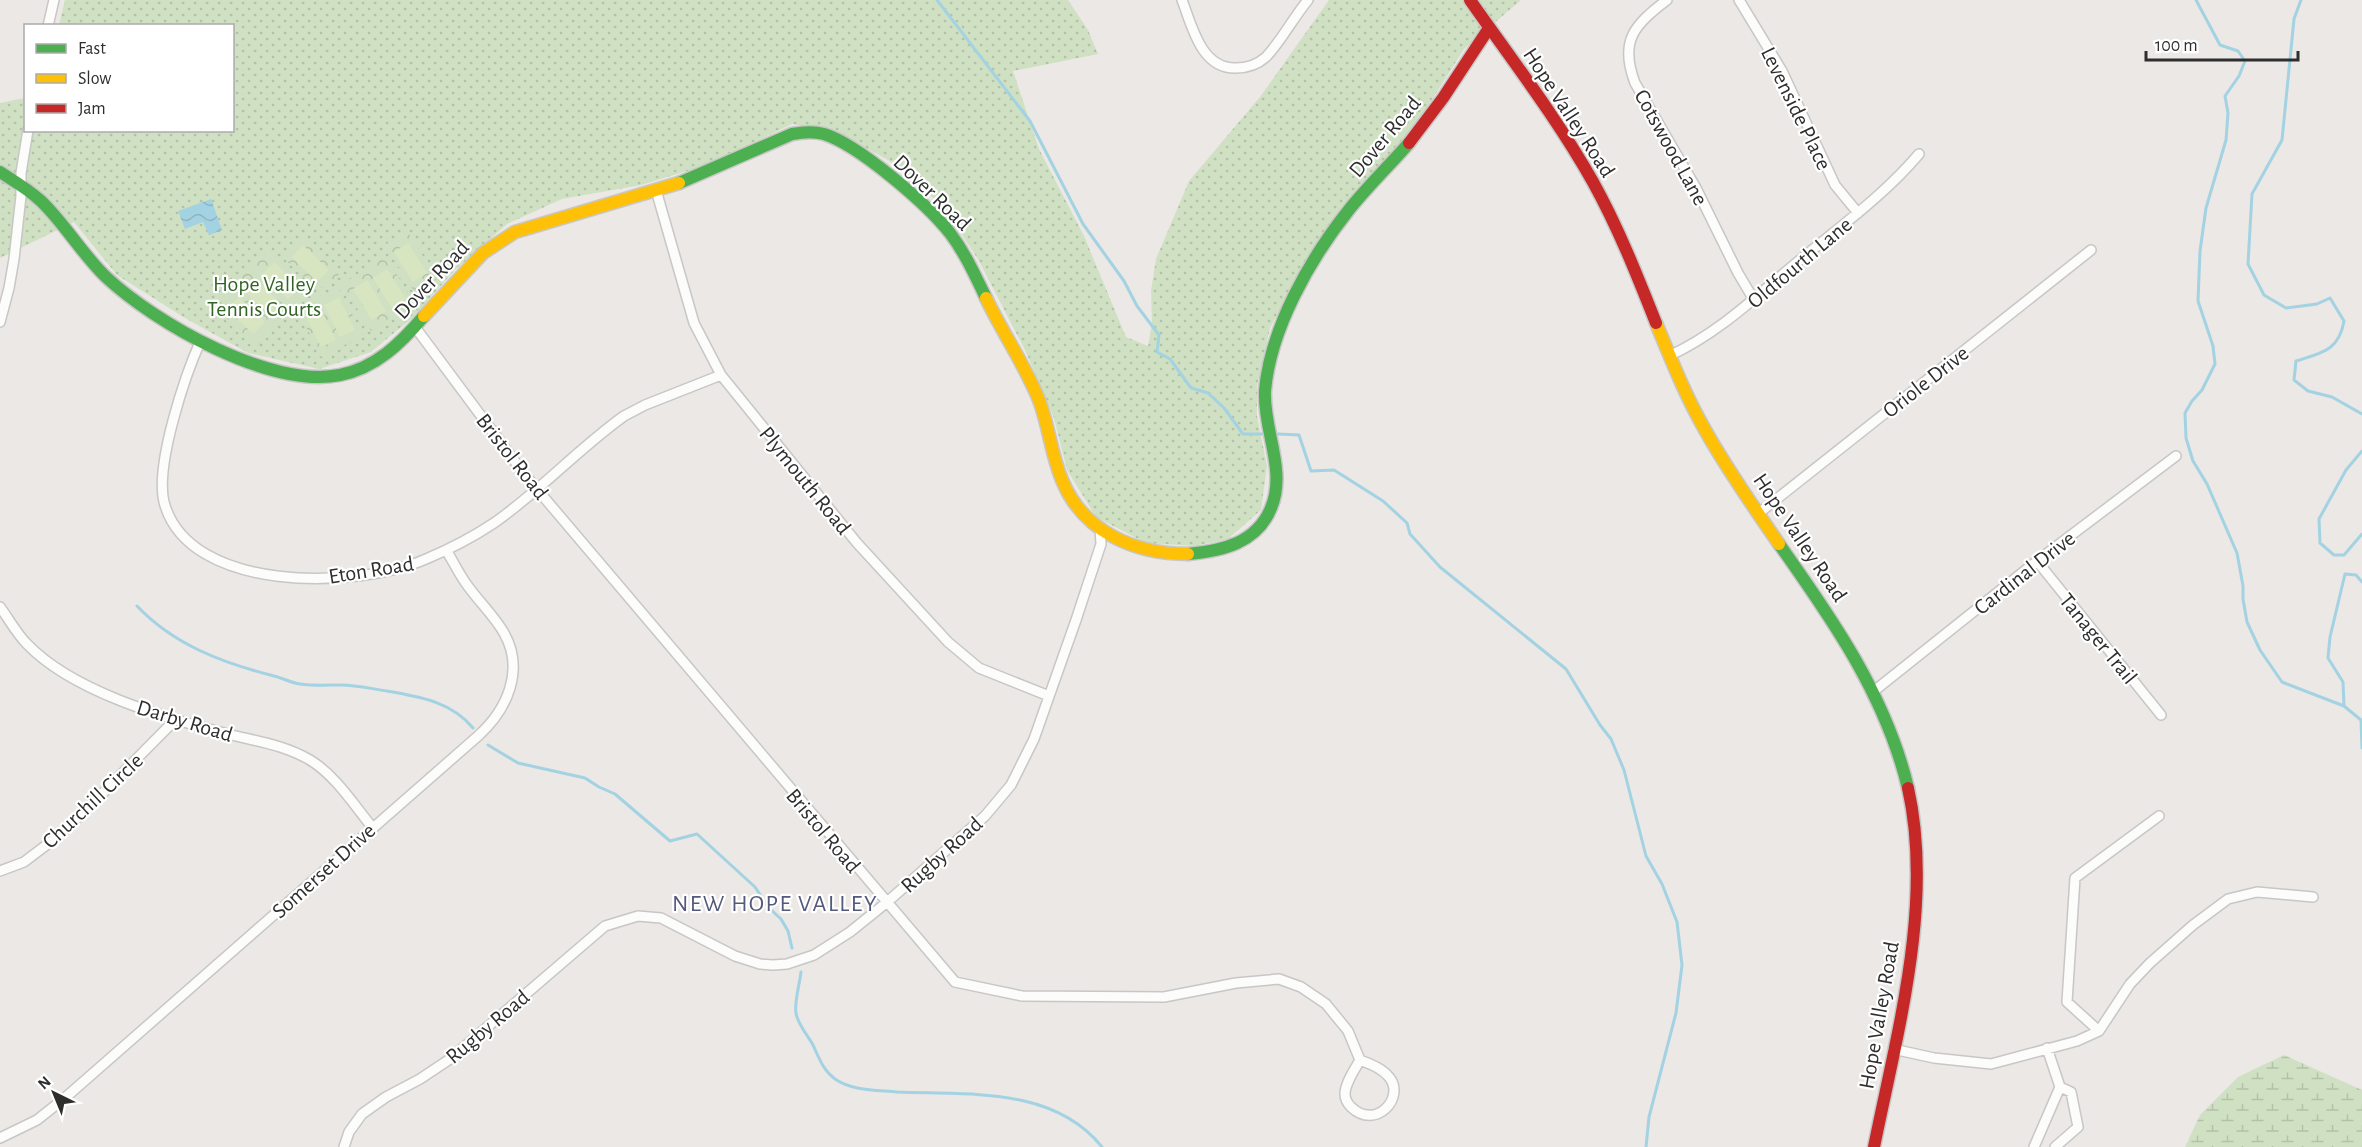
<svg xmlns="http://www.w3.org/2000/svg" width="2362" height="1147" font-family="'Alegreya Sans',sans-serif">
  <defs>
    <pattern id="grass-dots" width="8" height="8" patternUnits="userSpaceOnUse" patternTransform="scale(1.5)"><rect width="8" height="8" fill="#d0e1c3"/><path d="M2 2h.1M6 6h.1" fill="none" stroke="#b3c1a8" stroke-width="1.8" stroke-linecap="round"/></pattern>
    <pattern id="forest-crowns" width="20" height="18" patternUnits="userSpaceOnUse" patternTransform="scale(1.5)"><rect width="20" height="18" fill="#d0e1c3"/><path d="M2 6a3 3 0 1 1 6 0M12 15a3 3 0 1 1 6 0" fill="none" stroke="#b3c1a8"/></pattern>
    <pattern id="wetland-marsh" width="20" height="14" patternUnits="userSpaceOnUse" patternTransform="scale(1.5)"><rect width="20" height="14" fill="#d0e1c3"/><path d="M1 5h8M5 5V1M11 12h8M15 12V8" fill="none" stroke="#b3c1a8"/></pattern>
    <pattern id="water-waves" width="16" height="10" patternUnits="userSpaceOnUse" patternTransform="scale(1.5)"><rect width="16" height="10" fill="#a3d2e2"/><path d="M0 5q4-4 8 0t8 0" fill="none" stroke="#8db5c2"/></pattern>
  </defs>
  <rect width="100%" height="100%" fill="#ebe8e5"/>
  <!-- grass -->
  <path fill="url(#grass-dots)" d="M65 0H1068L1088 30 1098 54 1013 71 1039 149 1084 236 1126 337 1148 346 1152 324 1151 291 1156 259 1189 181 1260 97 1329 0H1521L1464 49 1419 120 1377 169 1310 254 1270 328 1257 386V416L1267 466 1261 510 1228 539 1195 546 1146 543 1096 517 1067 470 1054 418 1025 350 979 261 944 207 888 160 833 130 792 124 707 165 641 185 562 199 507 224 454 271 412 318 371 352 319 369 248 353 185 318 117 275 74 222 0 258V103L25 98 26 130H232V26L59 25Z"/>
  <!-- forest -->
  <path fill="url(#forest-crowns)" d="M407 231 437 278 415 293 385 245Z
    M301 235 341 272 326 287 315 288 281 256Z
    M269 249 311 290 254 348 211 306Z
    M386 257 415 304 371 331 342 284Z
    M338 287 362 336 321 357 297 308Z"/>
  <!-- wetland -->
  <path fill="url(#wetland-marsh)" d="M2284 1055 2362 1090V1147H2185L2200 1115 2238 1077Z"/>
  <!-- pitch -->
  <path fill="#d8e5c1" d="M408 243 427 273 413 282 394 252Z
    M303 245 329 270 317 282 292 257Z
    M274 262 300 287 288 299 262 274Z
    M387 269 406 299 392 308 373 278Z
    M257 280 282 305 271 317 245 291Z
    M367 280 386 311 372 320 353 289Z
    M239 297 265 322 253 334 227 309Z
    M339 297 355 330 340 337 324 305Z
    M320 307 336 340 321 347 305 315Z"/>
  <!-- water -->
  <path fill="url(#water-waves)" d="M211 199 222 230 209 235 203 222 185 229 178 211Z"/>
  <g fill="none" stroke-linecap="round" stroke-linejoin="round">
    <!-- stream -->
    <path stroke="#a3d2e2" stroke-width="3" d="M937 0 1030 121 1083 224 1124 281 1137 306 1159 335 1157 352 1170 359 1191 388 1208 393 1224 408 1243 434H1262
      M2196 0 2220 45 2238 51 2245 61 2239 76 2225 96 2228 113 2226 140 2206 208 2200 251 2198 301 2213 346 2215 364 2202 390 2192 401 2185 413 2186 438 2193 461 2207 484 2237 553 2243 586V599L2247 622 2260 650 2282 682 2344 706
      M2301 0 2294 19 2282 140 2252 194 2248 264 2264 295 2286 308 2317 304 2330 298 2344 321C2339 351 2321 353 2296 361L2294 380 2308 391 2332 397 2362 414
      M1278 434 1299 435 1311 471 1334 470 1383 501 1407 523 1410 534 1440 567 1566 669 1600 725 1611 739 1624 770 1646 856 1662 884 1677 922 1682 965 1676 1013 1649 1117 1646 1147
      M2362 451 2346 470 2319 519 2320 543 2334 555H2344L2362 534
      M2362 582 2356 575 2345 574 2330 637 2328 658 2343 682 2344 706 2361 720 2362 748
      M137 606C174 645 223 663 274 676 283 678 291 683 300 684 314 686 328 685 341 685 357 685 372 689 387 691 419 697 451 701 473 728
      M488 745 518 763 585 778 599 787 615 794 670 841 697 834 755 887 768 907 781 919 788 931 792 948
      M801 972C800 982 794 1003 796 1013 797 1023 808 1036 813 1045 819 1058 823 1070 835 1079 852 1091 877 1090 897 1092 967 1095 1053 1086 1102 1147"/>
    <!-- street casing -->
    <g stroke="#c8c6c7" stroke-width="12">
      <path id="street" d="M1182 0C1192 26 1201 69 1236 68 1248 68 1257 65 1266 57 1282 40 1293 18 1308 0
        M1667 0C1634 25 1619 41 1635 83L1696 188 1738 273 1754 300
        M1739 0 1782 71 1835 185 1858 213
        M48 26 54 0
        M656 190 694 323 721 375 857 543 948 642 979 668 1049 696
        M0 322 9 288 14 259 21 196V173L28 130
        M415 327 525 475 955 982 1022 996 1164 997 1236 983 1279 979 1301 987 1326 1004 1348 1031 1360 1060C1355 1069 1345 1083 1345 1094 1345 1099 1347 1103 1351 1107 1376 1131 1406 1097 1389 1077 1382 1068 1370 1064 1360 1060
        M201 340C185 375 155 465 164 502 188 594 358 589 426 559 450 549 473 537 494 523 540 491 578 449 624 416L645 405 721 375
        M1669 356C1723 331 1760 292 1806 255 1845 223 1886 193 1919 154
        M1759 513 2091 250
        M2037 561 2161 715
        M0 607C9 619 16 633 27 644 72 691 162 717 224 733 254 741 283 744 310 760 335 775 354 805 372 827
        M1874 691 2037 561 2176 456
        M0 871 24 862 53 840 88 808 176 719
        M2099 1031 2067 1002 2075 878 2159 816
        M1893 1049 1934 1058 1991 1064 2077 1041 2099 1031 2130 984 2150 963 2193 925 2228 899 2257 892 2313 897
        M0 1138 37 1120 66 1097 478 736C507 710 525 670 504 633 493 614 477 600 465 582 458 572 453 561 446 550
        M344 1147 349 1132 362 1114 386 1097 420 1079 450 1059 605 926 638 916 661 918 735 956 760 964 773 965 787 964 814 955 850 932 886 903 985 816 1011 785 1034 739 1076 620 1101 544 1100 529
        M2034 1147 2060 1087 2047 1048
        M2055 1147 2078 1127 2071 1092 2060 1087"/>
    </g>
    <!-- fast casing -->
    <g stroke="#c8c6c7" stroke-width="15">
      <path id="fast" d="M0 172C14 181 28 189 41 201 65 224 82 254 106 277 155 323 271 389 340 375 376 368 401 343 424 316
        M679 183 792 134C803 132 813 131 824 134 859 145 927 204 950 233 965 253 975 275 986 298
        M1779 544C1833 620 1886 696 1908 788
        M1188 554C1222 551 1257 543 1271 508 1287 471 1263 430 1265 391 1270 329 1310 259 1348 211 1367 187 1389 166 1409 143"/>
    </g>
    <!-- slow casing -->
    <g stroke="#c8c6c7" stroke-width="15">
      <path id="slow" d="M986 298C1002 332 1025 365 1039 400 1049 426 1051 454 1062 480 1083 532 1135 554 1188 554
        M424 316 483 253 515 232 679 183
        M1656 323C1671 359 1685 395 1704 428 1726 468 1753 506 1779 544"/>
    </g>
    <!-- jam casing -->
    <g stroke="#c8c6c7" stroke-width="15">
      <path id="jam" d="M1470 0C1512 60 1557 118 1593 182 1618 227 1637 275 1656 323
        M1409 143 1443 98 1489 28
        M1874 1147C1897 1033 1934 903 1908 788"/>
    </g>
    <!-- street -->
    <use href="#street" stroke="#fcfcfb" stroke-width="9"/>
    <!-- fast -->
    <use href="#fast" stroke="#4caf50" stroke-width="12"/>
    <!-- slow -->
    <use href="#slow" stroke="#ffc107" stroke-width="12"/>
    <!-- jam -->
    <use href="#jam" stroke="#c62828" stroke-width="12"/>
  </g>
  <g text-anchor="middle" stroke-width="4.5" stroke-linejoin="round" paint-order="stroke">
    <!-- street labels -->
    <g font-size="22" fill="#2e2e2e" stroke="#fff">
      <text transform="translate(1797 108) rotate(64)" y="8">Levenside Place</text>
      <text transform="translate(1570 112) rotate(57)" y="8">Hope Valley Road</text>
      <text transform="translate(1384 136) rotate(-50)" y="8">Dover Road</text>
      <text transform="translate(1672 147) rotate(61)" y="8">Cotswood Lane</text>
      <text transform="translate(933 192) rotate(44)" y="8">Dover Road</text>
      <text transform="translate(1799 262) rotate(-40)" y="8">Oldfourth Lane</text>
      <text transform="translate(431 279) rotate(-47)" y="8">Dover Road</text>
      <text transform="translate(1925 381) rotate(-38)" y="8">Oriole Drive</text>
      <text transform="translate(513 456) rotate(52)" y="8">Bristol Road</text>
      <text transform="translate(806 480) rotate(51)" y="8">Plymouth Road</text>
      <text transform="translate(1801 537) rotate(56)" y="8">Hope Valley Road</text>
      <text transform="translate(371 569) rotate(-9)" y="8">Eton Road</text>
      <text transform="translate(2024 572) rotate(-38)" y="8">Cardinal Drive</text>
      <text transform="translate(2099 638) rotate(51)" y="8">Tanager Trail</text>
      <text transform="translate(185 720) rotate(17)" y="8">Darby Road</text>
      <text transform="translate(92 800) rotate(-43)" y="8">Churchill Circle</text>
      <text transform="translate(824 830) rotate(50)" y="8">Bristol Road</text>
      <text transform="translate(941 854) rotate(-42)" y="8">Rugby Road</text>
      <text transform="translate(323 870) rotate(-42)" y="8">Somerset Drive</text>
      <text transform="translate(1878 1015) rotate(-80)" y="8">Hope Valley Road</text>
      <text transform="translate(487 1026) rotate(-40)" y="8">Rugby Road</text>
    </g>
    <!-- park labels -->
    <g font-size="22" fill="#326425" stroke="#fff">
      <text x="264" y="291">Hope Valley<tspan x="264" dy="25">Tennis Courts</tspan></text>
    </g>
    <!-- neighbourhood labels -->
    <g font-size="24" letter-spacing="1.5" fill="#535a7a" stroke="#fff">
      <text x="775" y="911">NEW HOPE VALLEY</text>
    </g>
  </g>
  <!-- legend -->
  <rect x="24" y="24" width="210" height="108" fill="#ffffff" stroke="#ababab" stroke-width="1.5"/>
  <rect x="36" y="44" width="30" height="9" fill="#4caf50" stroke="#ababab" stroke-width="1.5"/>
  <text x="78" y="54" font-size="18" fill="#2e2e2e">Fast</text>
  <rect x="36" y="74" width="30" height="9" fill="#ffc107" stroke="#ababab" stroke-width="1.5"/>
  <text x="78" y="84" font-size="18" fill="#2e2e2e">Slow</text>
  <rect x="36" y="104" width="30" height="9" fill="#c62828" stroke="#ababab" stroke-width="1.5"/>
  <text x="78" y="114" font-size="18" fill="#2e2e2e">Jam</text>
  <!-- north arrow -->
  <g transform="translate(54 1093) rotate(317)" stroke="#ffffff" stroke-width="4.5" paint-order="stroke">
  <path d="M0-4.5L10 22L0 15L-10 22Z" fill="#2e2e2e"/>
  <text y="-9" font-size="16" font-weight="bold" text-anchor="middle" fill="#2e2e2e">N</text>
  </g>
  <!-- scale -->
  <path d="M2146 51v9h152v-9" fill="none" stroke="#2e2e2e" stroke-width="3"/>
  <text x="2155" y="51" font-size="18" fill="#2e2e2e" stroke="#ffffff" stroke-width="4.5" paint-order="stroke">100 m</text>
</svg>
